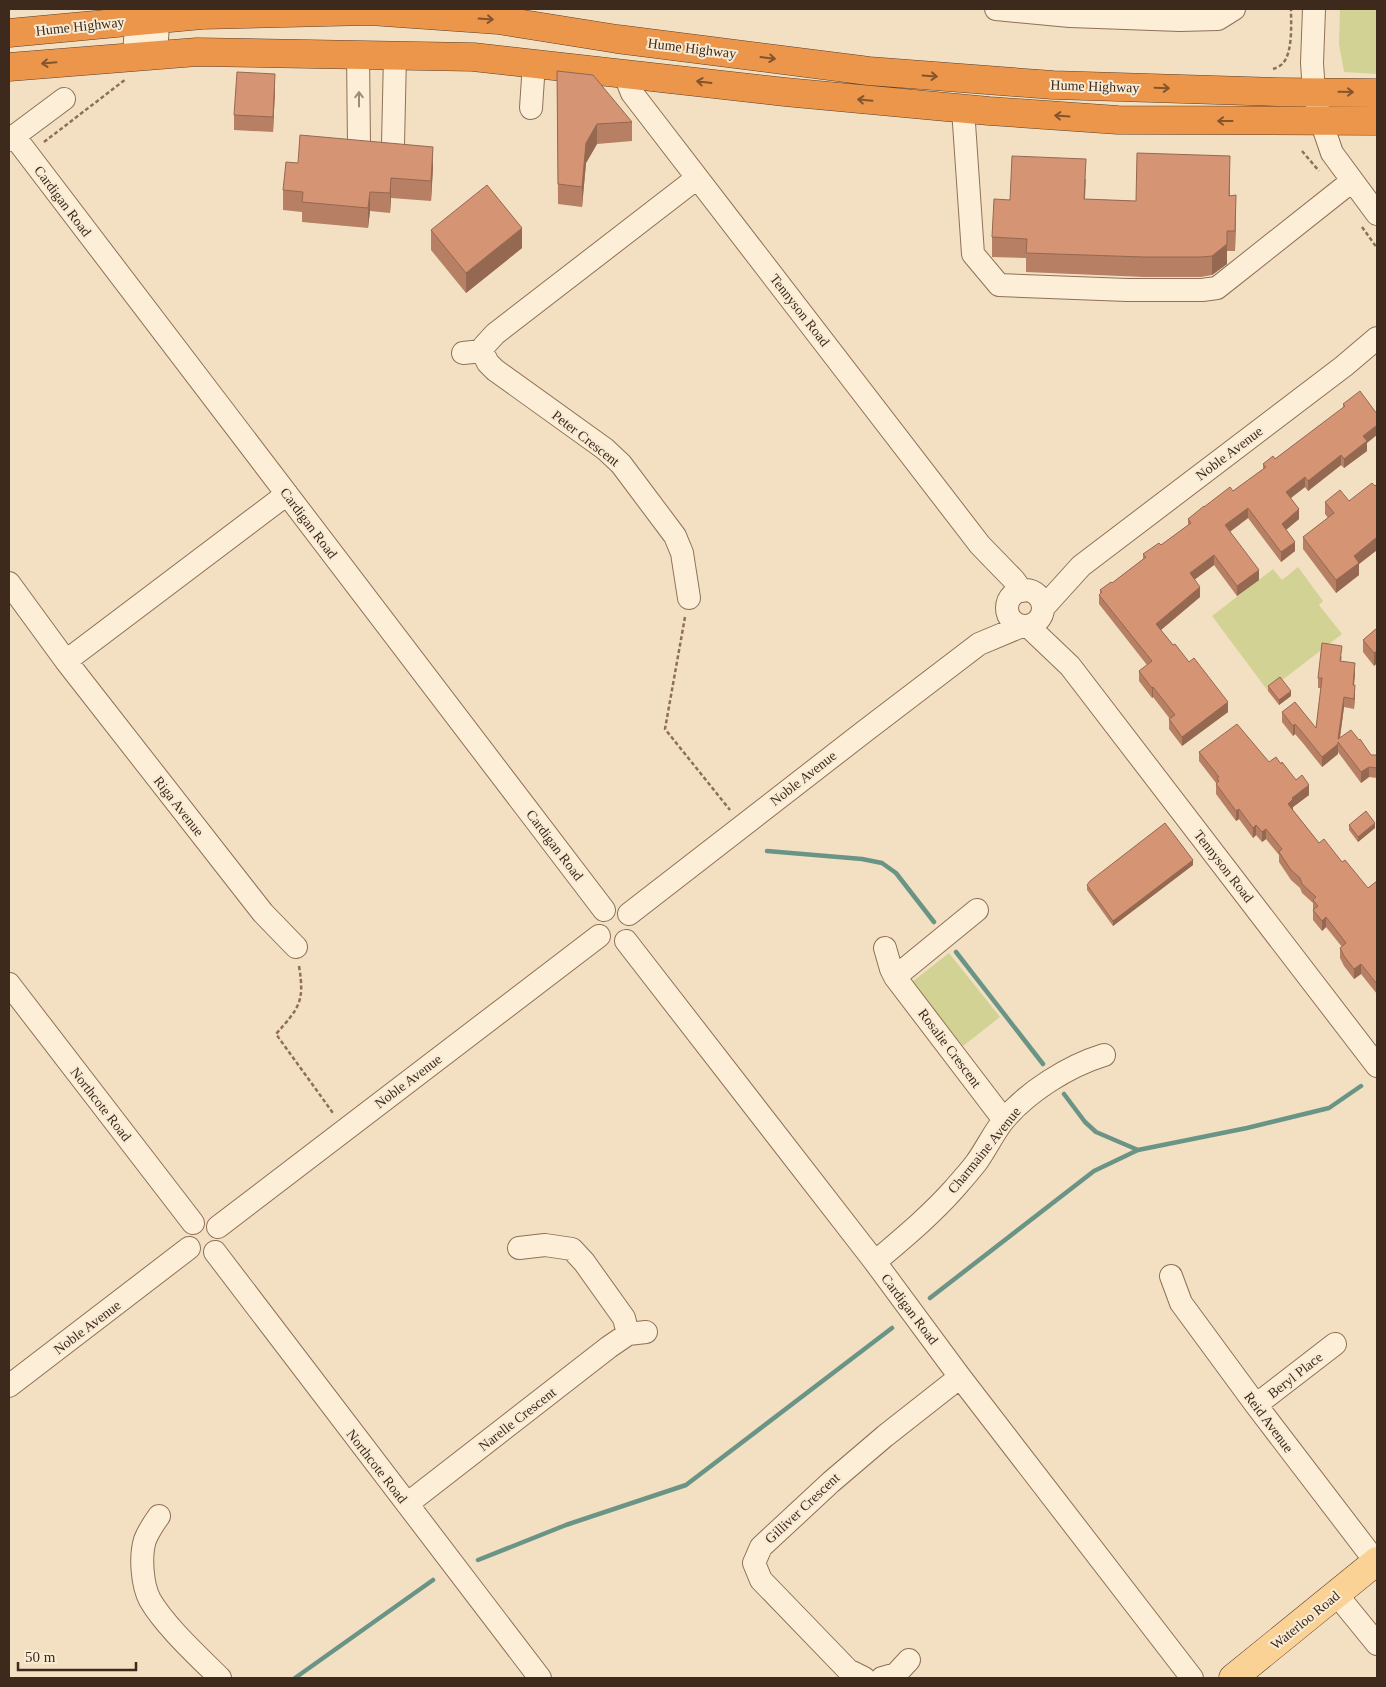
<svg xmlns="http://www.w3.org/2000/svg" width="1386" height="1687" font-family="Georgia,serif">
  <rect width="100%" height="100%" fill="#f3e0c2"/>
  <!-- green -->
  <path fill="#d1d294" d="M1340 9H1377V74L1344 72 1339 44Z
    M1298 567 1323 601 1319 605 1342 634 1268 691 1212 616 1273 569 1282 580Z
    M949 953 1000 1017 963 1046 912 982Z"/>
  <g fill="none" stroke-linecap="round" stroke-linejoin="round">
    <!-- stream -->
    <path stroke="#6a9586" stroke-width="4.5" d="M767 851 862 859 882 863 896 873 934 922
      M956 952 1043 1064
      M1064 1094 1085 1122 1096 1132 1138 1150
      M930 1298 1094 1171 1138 1150 1247 1128 1329 1108 1361 1086
      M478 1560 566 1525 686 1485 892 1328
      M295 1678 433 1580"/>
    <!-- minor casing -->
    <g stroke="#8f7057" stroke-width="24">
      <path id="minor" d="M996 9 1070 16 1180 20 1218 19 1234 9
        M1314 9 1312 63 1314 92 1321 121 1332 153 1377 214
        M156 54 159 9
        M358 54 359 145
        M134 56 137 9
        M624 73 632 93 980 545 1014 580 1022 591
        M531 108 534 63
        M963 109 973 254 999 285 1127 290H1202L1217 288 1352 181
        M14 136 604 910
        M9 140 64 99
        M393 145 395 55
        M482 351 488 363 495 370 605 449 621 464 675 536 682 553 689 598
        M463 353 482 351 484 346 495 334 697 178
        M9 583 66 661 263 913 296 947
        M1007 608a18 18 0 1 1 36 0a18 18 0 1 1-36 0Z
        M1043 608 1081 566 1344 366 1377 338
        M1028 626 1070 666 1377 1066
        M66 661 287 494
        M629 914 865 731 979 644 1022 626
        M626 941 875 1262 960 1377 1192 1678
        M885 948 891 969 895 977 1004 1120
        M895 977 977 910
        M9 984 193 1223
        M218 1227 599 936
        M519 1248 545 1245 572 1249 584 1262 624 1318 628 1334
        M215 1252 540 1678
        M875 1262C902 1239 930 1216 954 1189 961 1181 969 1172 976 1163 986 1149 993 1134 1003 1121 1027 1092 1068 1066 1104 1055
        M1171 1276 1181 1303 1256 1405 1376 1562
        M9 1386 189 1248
        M1256 1405 1335 1344
        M407 1504 609 1347 628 1334 646 1332
        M159 1516C154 1523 148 1532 145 1540 140 1556 142 1585 150 1600 165 1626 199 1657 220 1678
        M1337 1595 1377 1644
        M864 1678 848 1670 761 1580 754 1563 761 1547 831 1482 885 1436 960 1377
        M882 1678 896 1674 909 1660"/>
    </g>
    <!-- major casing -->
    <g stroke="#5c3e2b" stroke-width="29">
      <path id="major" d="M1233 1678 1377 1561"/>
    </g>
    <!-- highway casing -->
    <g stroke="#5c3e2b" stroke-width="29">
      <path id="highway" d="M9 33 202 15 370 11 498 20 617 39 869 71 1053 85 1278 92 1377 93
        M9 67 197 52 473 57 785 92 989 111 1118 120 1377 121"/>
    </g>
    <!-- path -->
    <path stroke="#8f7057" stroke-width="2.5" stroke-dasharray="4 2.5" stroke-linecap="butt" d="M1273 69C1276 68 1281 66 1283 63 1293 52 1291 23 1291 9
      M44 142 126 79
      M1302 151 1319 171
      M1362 227 1377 248
      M685 617 665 729 730 810
      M299 966C305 1002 299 1008 276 1034L333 1113"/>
    <!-- minor -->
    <use href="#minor" stroke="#fceed7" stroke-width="22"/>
    <!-- major -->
    <use href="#major" stroke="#fad296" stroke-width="28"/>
    <!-- highway -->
    <use href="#highway" stroke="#eb964a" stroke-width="28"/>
  </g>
  <!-- wall -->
  <path fill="#b77f64" d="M557 71 632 122V141L597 144 586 163 582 207 558 204Z
    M275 89 273 132 234 130V115Z
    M298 163 433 167 431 201 391 198 390 213 370 211 368 228 302 222V212L283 210V190Z
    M1230 176V196L1236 214 1235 251H1227V264L1212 275 1201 277H1144L1026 272V258L992 257V237L1010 200 1086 179 1085 199 1136 201Z
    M431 230 522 248 466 293 431 250Z
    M1343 404 1367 443V451L1344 468 1341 465 1308 491 1305 487 1290 498 1299 519 1286 530 1295 551 1281 562 1248 518 1230 532 1259 580 1237 596 1214 565 1194 580 1200 597 1161 630 1228 712 1182 746 1169 729V719H1170L1153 697 1152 698 1139 681V671L1147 665 1099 604V595L1100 594V590L1112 583 1143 559V554L1161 545 1188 525V519L1204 507 1233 491 1263 469V464L1275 459 1343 408Z
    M1377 484V550L1359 564V575L1336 593 1303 549V537L1328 518 1325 514V502L1349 501Z
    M1377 628V663L1374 666 1363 652V640Z
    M1342 656 1341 661 1355 673 1354 685 1355 695 1354 709 1344 707 1340 738 1359 740 1371 755H1377V778L1369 777 1361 783 1338 752V754L1322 767 1302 742 1295 734 1293 736 1282 722V712L1316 728 1321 688H1318V678Z
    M1268 686 1291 696 1279 705 1268 691Z
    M1199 752 1281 764 1309 795 1293 807V810L1319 843 1342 862 1368 888 1377 881V994L1361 974 1354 979 1344 966 1340 958V948L1342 947 1326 927 1322 931 1313 920V903L1302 893 1300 888 1291 880 1279 862V855L1266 839 1262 842 1256 835 1253 838 1239 819 1236 821 1216 794V783L1199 761Z
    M1349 825 1375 828 1358 842 1349 830Z
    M1193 865 1113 926 1087 890V885Z"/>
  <!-- shaded-wall -->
  <path fill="#956851" d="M275 74V89L273 132V117Z
    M597 124V144L586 163 582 207V187L586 143Z
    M433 147V167L431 201V181Z
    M391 178V198L390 213V193Z
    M370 192V211L368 228V208Z
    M1236 195V214L1235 251V231Z
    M522 228V248L466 293V273Z
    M1227 231V264L1212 275V256Z
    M1377 425V435L1367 443V451L1344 468V459L1363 436Z
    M1341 455V465L1308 491V481Z
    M1305 477V487L1286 502V492Z
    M1248 508V518L1225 535V525Z
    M1299 509V519L1282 533V524Z
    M1377 537V550L1359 564V575L1336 593V580L1354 556Z
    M1295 542V551L1281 562V552Z
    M1214 555V565L1190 583V573Z
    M1259 570V580L1237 596V586Z
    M1200 587V597L1156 634V624Z
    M1377 651V663L1374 666V653Z
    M1355 663V673L1353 695V685Z
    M1355 685V695L1354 709V699Z
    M1153 687V697L1152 698V688Z
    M1291 691V696L1279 705V700Z
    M1344 697V707L1339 743 1338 739Z
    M1228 702V712L1182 746V737Z
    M1295 724V734L1293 736V726Z
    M1338 742V754L1322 767V757Z
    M1369 767V777L1361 783V772Z
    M1309 785V795L1293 807V809L1288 813V804L1292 798Z
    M1239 809V819L1236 821V811Z
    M1375 823V828L1358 842V837Z
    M1256 825V835L1253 838V828Z
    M1266 829V839L1262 842V832Z
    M1193 860V865L1113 926V921Z
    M1326 917V927L1322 931V921Z
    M1361 964V974L1354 979V969Z"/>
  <!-- building -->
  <path fill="#d59474" stroke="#956851" d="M557 71 593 75 632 122 597 124 586 143 582 187 558 184Z
    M237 72 275 74 273 117 234 115Z
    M300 135 433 147 431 181 391 178 390 193 370 192 368 208 302 202 303 192 283 190 286 162 298 163Z
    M1137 153 1230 156 1229 196 1236 195 1235 231H1227V244L1212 256 1201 257H1144L1026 253 1027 239 992 237 994 199 1010 200 1012 156 1086 159 1084 199 1136 201Z
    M487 185 522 228 466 273 431 230Z
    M1360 391 1377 414V425L1363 436 1367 441 1344 459 1341 455 1308 481 1305 477 1286 492 1299 509 1282 524 1295 542 1281 552 1248 508 1225 525 1259 570 1237 586 1214 555 1190 573 1200 587 1156 624 1173 645 1175 644 1189 662 1194 658 1228 702 1182 737 1169 719 1175 715 1153 687 1152 688 1139 671 1152 661 1099 595 1102 592 1100 590 1111 582 1112 583 1146 557 1143 554 1159 543 1161 545 1191 523 1188 519 1204 506V507L1230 487 1233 491 1266 467 1263 464 1273 456 1275 459 1345 406 1343 404Z
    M1372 483 1375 486 1377 484V537L1354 556 1359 563 1336 580 1303 537 1334 513 1325 502 1340 490 1349 501Z
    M1377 628V651L1374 653 1363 640Z
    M1322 643 1342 646 1340 661 1355 663 1353 685H1355L1354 699 1344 697 1338 739 1351 730 1359 740 1360 739 1371 755H1377V768L1369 767 1361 772 1338 742V744L1322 757 1302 732 1295 724 1293 726 1282 712 1295 702 1316 728 1322 678H1318Z
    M1280 677 1291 691 1279 700 1268 686Z
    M1237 724 1269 762 1276 757 1281 764 1282 762 1296 780 1302 775 1309 785 1292 798 1293 799 1288 804 1319 843 1324 839 1342 862 1345 860 1368 888 1377 881V984L1361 964 1354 969 1344 956 1340 948 1346 943 1326 917 1322 921 1313 910 1318 906 1313 900 1316 897 1302 884 1300 878 1291 870 1279 852 1282 849 1266 829 1262 832 1256 825 1253 828 1239 809 1236 811 1216 784 1219 781 1217 778 1219 777 1199 752Z
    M1366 811 1375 823 1358 837 1349 825Z
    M1165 823 1193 860 1113 921 1087 885 1090 881Z"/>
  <!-- one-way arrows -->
  <defs><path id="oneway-shaft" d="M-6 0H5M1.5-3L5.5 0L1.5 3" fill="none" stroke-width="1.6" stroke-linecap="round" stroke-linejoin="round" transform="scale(1.25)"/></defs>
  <g stroke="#83552f">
    <use href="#oneway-shaft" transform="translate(486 19) rotate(4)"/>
    <use href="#oneway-shaft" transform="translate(768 58) rotate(7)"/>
    <use href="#oneway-shaft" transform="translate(49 63) rotate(175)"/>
    <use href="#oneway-shaft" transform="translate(930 76) rotate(4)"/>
    <use href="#oneway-shaft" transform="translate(704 82) rotate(-173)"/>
    <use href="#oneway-shaft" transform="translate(1162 88) rotate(2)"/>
    <use href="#oneway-shaft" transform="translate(1346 92) rotate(1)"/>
    <use href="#oneway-shaft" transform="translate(865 100) rotate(-175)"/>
    <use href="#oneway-shaft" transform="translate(1062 116) rotate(-176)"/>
    <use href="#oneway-shaft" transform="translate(1225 121) rotate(-180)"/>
  </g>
  <use stroke="#9c8c7a" href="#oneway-shaft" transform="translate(359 99) rotate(-90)"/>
  <g text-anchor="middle" stroke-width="4" stroke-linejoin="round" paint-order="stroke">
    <!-- street labels -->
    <g font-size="14" fill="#3d2a1d" stroke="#f9ebd3">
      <text transform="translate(80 26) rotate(-6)" y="5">Hume Highway</text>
      <text transform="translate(692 48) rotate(7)" y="5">Hume Highway</text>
      <text transform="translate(1095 86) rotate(2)" y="5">Hume Highway</text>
      <text transform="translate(63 201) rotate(53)" y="5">Cardigan Road</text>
      <text transform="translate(800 310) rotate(52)" y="5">Tennyson Road</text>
      <text transform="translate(586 438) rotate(38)" y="5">Peter Crescent</text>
      <text transform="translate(1229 453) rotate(-37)" y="5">Noble Avenue</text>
      <text transform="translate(309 523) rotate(53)" y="5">Cardigan Road</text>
      <text transform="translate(803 778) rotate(-38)" y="5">Noble Avenue</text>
      <text transform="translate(179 806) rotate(52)" y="5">Riga Avenue</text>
      <text transform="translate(555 845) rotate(53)" y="5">Cardigan Road</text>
      <text transform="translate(1224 866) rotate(52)" y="5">Tennyson Road</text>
      <text transform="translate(950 1048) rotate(53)" y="5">Rosalie Crescent</text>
      <text transform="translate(408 1081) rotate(-37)" y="5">Noble Avenue</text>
      <text transform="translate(101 1104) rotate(52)" y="5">Northcote Road</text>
      <text transform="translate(984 1150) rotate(-51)" y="5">Charmaine Avenue</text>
      <text transform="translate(910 1309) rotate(53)" y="5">Cardigan Road</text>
      <text transform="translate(87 1327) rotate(-37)" y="5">Noble Avenue</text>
      <text transform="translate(1295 1375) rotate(-38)" y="5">Beryl Place</text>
      <text transform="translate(517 1419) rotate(-38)" y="5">Narelle Crescent</text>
      <text transform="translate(1269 1422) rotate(53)" y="5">Reid Avenue</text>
      <text transform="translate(377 1466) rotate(52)" y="5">Northcote Road</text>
      <text transform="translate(802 1508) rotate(-43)" y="5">Gilliver Crescent</text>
      <text transform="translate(1305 1620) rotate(-39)" y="5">Waterloo Road</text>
    </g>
  </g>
  <!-- border -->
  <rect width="1386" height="1687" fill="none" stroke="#3d2a1d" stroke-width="20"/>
  <!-- scale -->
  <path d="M18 1662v8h118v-8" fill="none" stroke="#3d2a1d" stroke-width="2.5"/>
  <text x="25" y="1662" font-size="15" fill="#3d2a1d" stroke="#f9ebd3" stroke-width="4" paint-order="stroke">50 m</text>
</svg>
